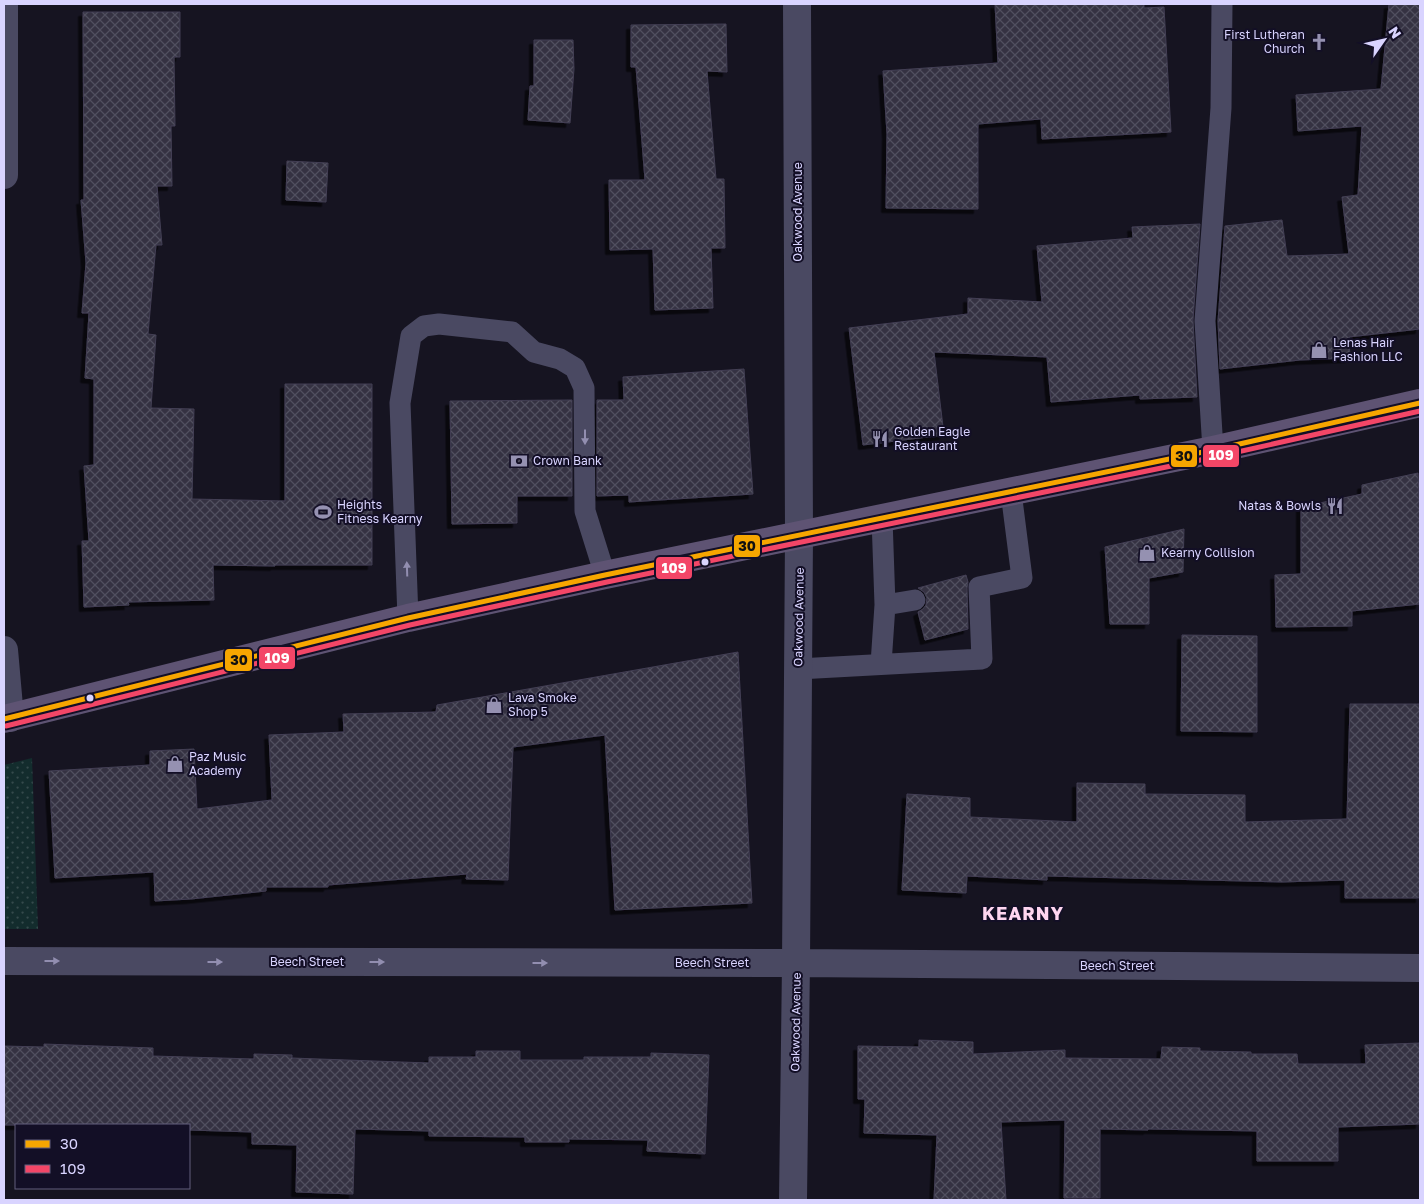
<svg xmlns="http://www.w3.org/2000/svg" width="1424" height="1204" font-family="'Golos Text',sans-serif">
  <defs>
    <pattern id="park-dots" width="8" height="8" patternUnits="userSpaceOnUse" patternTransform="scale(1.25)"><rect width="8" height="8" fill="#132c2d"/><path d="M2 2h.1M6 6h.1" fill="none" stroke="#354a4c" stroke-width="1.8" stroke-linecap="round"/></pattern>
    <pattern id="building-cross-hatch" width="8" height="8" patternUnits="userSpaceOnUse" patternTransform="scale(1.25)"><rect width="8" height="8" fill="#343243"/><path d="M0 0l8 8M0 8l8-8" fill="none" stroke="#514f5f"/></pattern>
    <filter id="shadow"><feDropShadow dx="-4.5" dy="4.5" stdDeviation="0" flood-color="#0009"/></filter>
  </defs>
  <rect width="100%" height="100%" fill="#161421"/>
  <!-- park -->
  <path fill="url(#park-dots)" d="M32 758 38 929H4V765Z"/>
  <!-- building -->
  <path fill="url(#building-cross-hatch)" stroke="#433f54" filter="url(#shadow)" d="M995 4H1144V8L1164 7 1171 132 1042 139 1041 119 978 124V209L886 208 887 134 883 71 998 63Z
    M1389 4H1420V329L1349 337 1350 358 1300 360 1220 369 1218 321 1225 226 1282 220 1287 256 1349 254 1342 197 1358 195 1362 126 1298 131 1296 95 1381 89Z
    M83 12H180V57H174L175 126H171L172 186H157L162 245H156L148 334 156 335 151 408 194 409 192 499 285 501V384H372V565H275V566L213 565 214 600 128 602 129 605 84 607 82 541H89L84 466 94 465V379L85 378 89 313H82L86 263 81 200H84Z
    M726 24 727 72 707 71 716 179H724L725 248H711L713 308 655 310 653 249 610 250 609 180H645L636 67H631V25Z
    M534 40H573L574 69 570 123 528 120 530 86H534Z
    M287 161 328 163 326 202 286 200Z
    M1200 224 1193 320 1197 397 1140 399V395L1051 402 1047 357 934 352 944 435 863 445 849 328 968 314V298L1042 302 1037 246 1133 238 1132 227Z
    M744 369 753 494 629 502V495L597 496V400H624L623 377Z
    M572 400V496H517V523L452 524 450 401Z
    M1418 473 1420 517V604L1352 611V626L1276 627 1275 575 1301 574V507L1362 494V485Z
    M1184 529 1183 572 1149 578V624H1110L1105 547Z
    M966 575 968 582 967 588 968 629 925 640 918 612 923 609 926 605 927 598 924 592 918 588Z
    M1182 635 1257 636V732L1181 731Z
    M738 652 752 903 615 910 605 735 513 747 508 880 466 879 467 874 328 885V887H266V891L191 899 155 901 154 872 55 878 49 771 150 765V751L194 749 197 809 272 800 269 735 344 732 343 714 436 712 437 705Z
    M1350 704H1420V898H1345V880L1282 882 1047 876V880L967 876 966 893 902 890 907 794 970 798V817L1077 822V783L1145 784V794L1245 795V822L1347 819Z
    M919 1040 973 1042V1054L1065 1050V1058L1161 1059 1162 1047 1200 1048V1051L1251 1052V1054H1297L1298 1064H1366L1365 1045 1420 1043V1124L1338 1127V1161H1257V1131L1148 1129V1130L1100 1129V1198H1064L1065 1120 1001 1122 1006 1200H934L937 1135 864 1133 865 1099H858V1046L919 1047Z
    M44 1044 153 1048V1056L254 1059V1054L292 1055V1058L429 1063V1057H476V1051H520V1060H584V1057H651V1053L709 1055 705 1154 647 1151 648 1140 569 1139V1142H525V1137L429 1136V1131L355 1129 353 1194 296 1192 297 1145 252 1144V1132L189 1130V1125H4V1046L44 1047Z"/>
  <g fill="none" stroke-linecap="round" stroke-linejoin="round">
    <!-- service -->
    <path stroke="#4a4962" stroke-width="21" d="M1213 450 1205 321 1221 108 1222 4
      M882 518 885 605 915 600
      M408 618 400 403 411 336 424 326 439 324 512 332 534 352 560 359 575 368 584 388 585 511 605 575
      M881 664 885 605
      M798 669 982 659 979 587 1022 578 1011 492"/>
    <!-- minor -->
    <path stroke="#4a4962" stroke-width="28" d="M4 175V4
      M4 650 10 718
      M4 961 796 963 1420 968
      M793 1200 796 963 799 535 797 4"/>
    <!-- primary -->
    <path stroke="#5e5373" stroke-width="28" d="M4 719 408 618 605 575 1213 450 1420 403"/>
    <!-- bus-1 casing -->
    <g stroke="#130f26" stroke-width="9">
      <path id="bus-1" d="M4 719 408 618 605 575 1213 450 1420 403"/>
    </g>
    <!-- bus-2 casing -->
    <g stroke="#130f26" stroke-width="9">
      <path id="bus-2" d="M6 726 410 625 607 582 1215 457 1420 411"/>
    </g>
    <!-- bus-1 -->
    <use href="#bus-1" stroke="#f7a600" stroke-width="5"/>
    <!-- bus-2 -->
    <use href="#bus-2" stroke="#f34667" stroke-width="5"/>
  </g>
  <!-- one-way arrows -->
  <defs><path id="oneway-solid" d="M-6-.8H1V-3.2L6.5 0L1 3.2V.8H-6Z" transform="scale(1.25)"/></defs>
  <g fill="#928eb0">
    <use href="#oneway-solid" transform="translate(585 437) rotate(90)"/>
    <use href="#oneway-solid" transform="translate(407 569) rotate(-92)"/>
    <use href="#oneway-solid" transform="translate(52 961)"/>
    <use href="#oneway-solid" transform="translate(215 962)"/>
    <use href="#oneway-solid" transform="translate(377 962)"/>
    <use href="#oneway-solid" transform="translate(540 963)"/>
  </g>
  <!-- icons -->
  <defs>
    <g id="church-bare" transform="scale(1.35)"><path d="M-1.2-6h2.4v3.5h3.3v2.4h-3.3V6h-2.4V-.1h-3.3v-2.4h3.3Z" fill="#9591b1" stroke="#130f26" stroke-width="2.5" paint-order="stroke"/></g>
    <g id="shop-bare" transform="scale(1.35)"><path d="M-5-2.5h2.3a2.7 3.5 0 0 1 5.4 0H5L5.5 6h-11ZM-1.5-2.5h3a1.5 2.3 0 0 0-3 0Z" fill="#9591b1" stroke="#130f26" stroke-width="2.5" paint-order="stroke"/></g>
    <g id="restaurant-bare" transform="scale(1.35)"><path d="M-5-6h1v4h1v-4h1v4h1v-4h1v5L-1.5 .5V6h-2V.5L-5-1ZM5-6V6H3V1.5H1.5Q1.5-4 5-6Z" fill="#9591b1" stroke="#130f26" stroke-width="2.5" paint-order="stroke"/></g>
    <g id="bank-bare" transform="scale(1.35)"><path d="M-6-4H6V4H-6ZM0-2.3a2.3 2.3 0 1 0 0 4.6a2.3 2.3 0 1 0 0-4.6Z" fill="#9591b1" stroke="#130f26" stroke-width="2.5" paint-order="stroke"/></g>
    <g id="stadium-bare" transform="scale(1.35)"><path d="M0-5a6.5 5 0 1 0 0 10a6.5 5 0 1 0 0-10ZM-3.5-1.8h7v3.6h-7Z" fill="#9591b1" stroke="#130f26" stroke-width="2.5" paint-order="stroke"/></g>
  </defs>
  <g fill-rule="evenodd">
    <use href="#church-bare" x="1319" y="42"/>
    <use href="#shop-bare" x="1319" y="350"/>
    <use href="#restaurant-bare" x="880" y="439"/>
    <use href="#bank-bare" x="519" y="461"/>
    <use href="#restaurant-bare" x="1335" y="506"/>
    <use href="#stadium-bare" x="323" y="512"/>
    <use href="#shop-bare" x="1147" y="553"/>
    <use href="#shop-bare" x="494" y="705"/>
    <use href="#shop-bare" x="175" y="764"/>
  </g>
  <!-- markers -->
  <g fill="#d9d4ff" stroke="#130f26" stroke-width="2">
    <circle cx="705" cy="562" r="4.5"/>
    <circle cx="90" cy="698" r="4.5"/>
  </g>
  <g text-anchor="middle" stroke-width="4" stroke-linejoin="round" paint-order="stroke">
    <!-- poi labels -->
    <g font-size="12" fill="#d9d4ff" stroke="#130f26" text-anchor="start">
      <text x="1305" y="39" text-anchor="end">First Lutheran<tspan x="1305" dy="14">Church</tspan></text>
      <text x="1333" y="347">Lenas Hair<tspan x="1333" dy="14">Fashion LLC</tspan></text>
      <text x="894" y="436">Golden Eagle<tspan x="894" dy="14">Restaurant</tspan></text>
      <text x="533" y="465">Crown Bank</text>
      <text x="337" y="509">Heights<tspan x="337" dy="14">Fitness Kearny</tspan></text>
      <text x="1321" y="510" text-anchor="end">Natas &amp; Bowls</text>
      <text x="1161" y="557">Kearny Collision</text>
      <text x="508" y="702">Lava Smoke<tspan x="508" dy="14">Shop 5</tspan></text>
      <text x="189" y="761">Paz Music<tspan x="189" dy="14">Academy</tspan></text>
    </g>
    <!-- street labels -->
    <g font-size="12" fill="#d9d4ff" stroke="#130f26">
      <text transform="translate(798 212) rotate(-90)" y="4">Oakwood Avenue</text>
      <text transform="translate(799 617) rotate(-89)" y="4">Oakwood Avenue</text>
      <text x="307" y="966">Beech Street</text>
      <text x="712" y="967">Beech Street</text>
      <text x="1117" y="970">Beech Street</text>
      <text transform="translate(796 1022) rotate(-89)" y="4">Oakwood Avenue</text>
    </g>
    <!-- district labels -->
    <g font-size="18" font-weight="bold" letter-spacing="1" fill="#ffd6f0" stroke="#130f26">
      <text x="1023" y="920">KEARNY</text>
    </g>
  </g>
  <g stroke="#130f26" stroke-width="2">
    <rect x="1202" y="444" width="38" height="24" rx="5" fill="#f34667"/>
    <rect x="1170" y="444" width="28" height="24" rx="5" fill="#f7a600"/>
    <rect x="733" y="534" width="28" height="24" rx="5" fill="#f7a600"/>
    <rect x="655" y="556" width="38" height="24" rx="5" fill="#f34667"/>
    <rect x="258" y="646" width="38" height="24" rx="5" fill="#f34667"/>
    <rect x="224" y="648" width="29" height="24" rx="5" fill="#f7a600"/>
  </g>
  <g font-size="14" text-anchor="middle" font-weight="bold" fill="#fff">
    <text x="1221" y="460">109</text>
    <text x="674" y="573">109</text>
    <text x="277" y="663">109</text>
  </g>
  <g font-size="14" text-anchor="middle" font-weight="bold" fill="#111">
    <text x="1184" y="461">30</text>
    <text x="747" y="551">30</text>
    <text x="239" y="665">30</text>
  </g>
  <!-- border -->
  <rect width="1424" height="1204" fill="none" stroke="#d9d4ff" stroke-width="10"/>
  <!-- legend -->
  <rect x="15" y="1124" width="175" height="65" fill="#130f26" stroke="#625e7d"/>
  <rect x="25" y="1140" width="25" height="8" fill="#f7a600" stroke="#625e7d"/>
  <text x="60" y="1149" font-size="15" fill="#d9d4ff">30</text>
  <rect x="25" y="1165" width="25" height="8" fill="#f34667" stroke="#625e7d"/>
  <text x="60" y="1174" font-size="15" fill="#d9d4ff">109</text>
  <!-- north arrow -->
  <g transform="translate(1384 40) rotate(56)" stroke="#130f26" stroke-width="4" paint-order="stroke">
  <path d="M0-4L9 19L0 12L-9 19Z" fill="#d9d4ff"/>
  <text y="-8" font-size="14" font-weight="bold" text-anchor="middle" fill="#d9d4ff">N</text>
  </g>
</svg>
